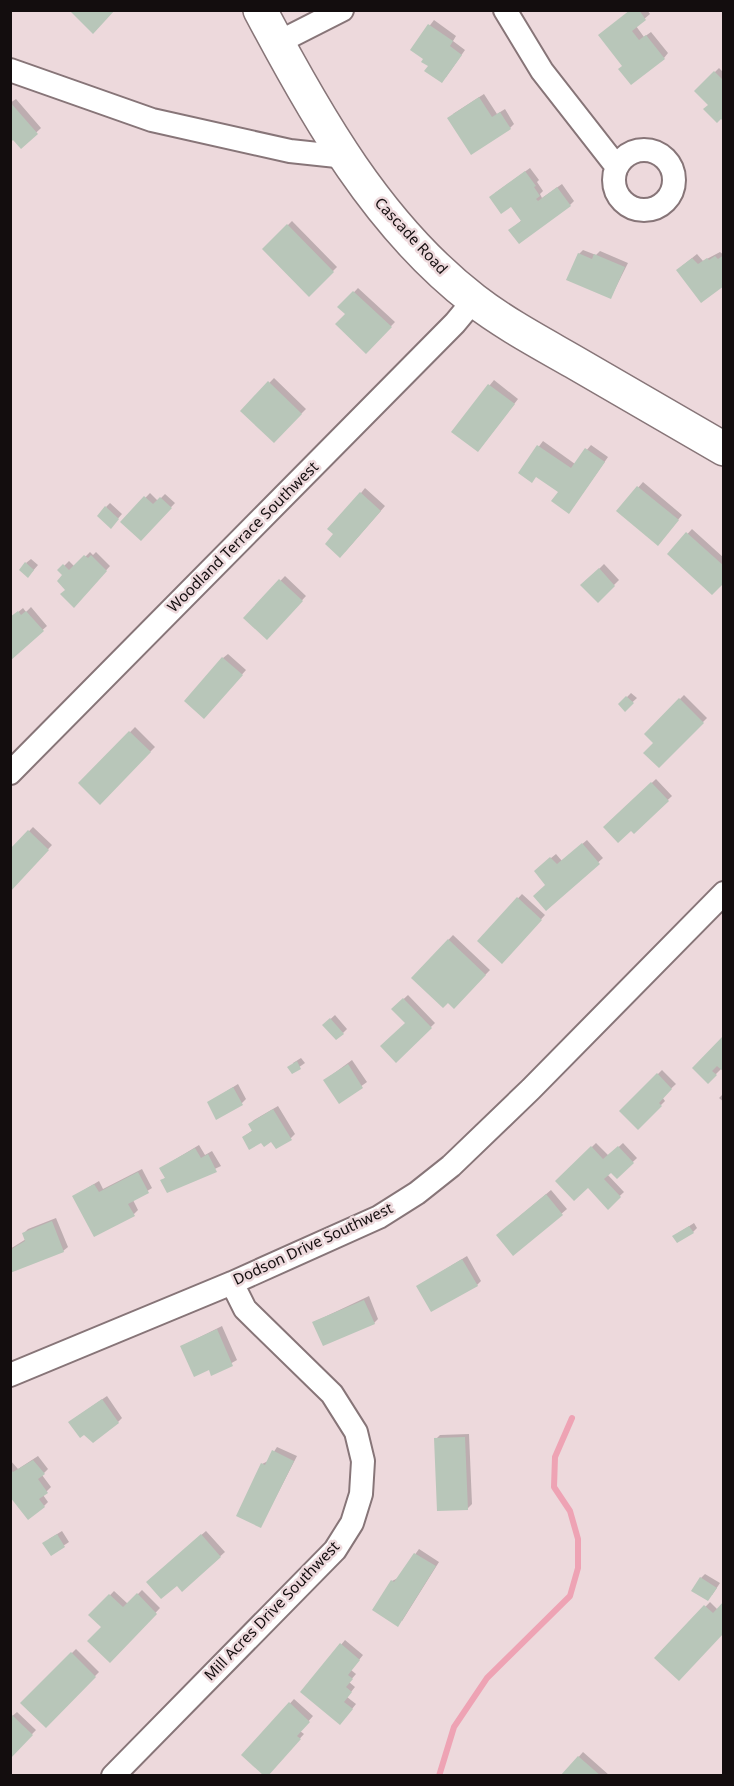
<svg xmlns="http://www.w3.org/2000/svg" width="734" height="1786" font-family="'Noto Sans',sans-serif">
  <rect width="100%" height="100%" fill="#edd9dc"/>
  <!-- shadow -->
  <path fill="#0003" d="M630 10H647L650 14 636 26 644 37 651 32 668 53 664 58 623 65Z
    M434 20 456 36 453 41 465 50 446 77 412 49Z
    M719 68 724 73V120L696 91Z
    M484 94 497 114 505 109 514 124 510 128 453 114Z
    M16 99 41 128 21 147 13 138 10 103Z
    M530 168 539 180 537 182 543 191 540 194 542 198 562 184 574 201 570 205 510 230 522 220 511 205 495 193Z
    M292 221 337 267 309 295 264 249Z
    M583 250 596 255 600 251 628 263 611 297 579 254Z
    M720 252 724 255V284L682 266 697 254 703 261Z
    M358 288 395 322 366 352 347 314 340 307Z
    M274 378 306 409 274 441 242 411Z
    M494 380 518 399 482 446 453 431Z
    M543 441 575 464 591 445 608 457 573 507 560 491 537 475 520 472Z
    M643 482 682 515 662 539 618 511Z
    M365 488 385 506 345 552 361 493Z
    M150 493 158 501 165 494 175 503 141 539 122 522Z
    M110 503 122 514 115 522 106 507Z
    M692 529 724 558V581L669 554Z
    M90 552 93 555 96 552 110 566 74 606 65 575 60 570 69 561 75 567Z
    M31 559 38 565 32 572 26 563Z
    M604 564 619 580 598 601 583 585Z
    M285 576 306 596 267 638 245 618Z
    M31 607 47 626 10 659V619L23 608 26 612Z
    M228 654 246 670 208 713 223 658Z
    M631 693 637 698 625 709 620 704Z
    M684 695 707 718 659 766 655 743 646 734Z
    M135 727 155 747 100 802 81 783Z
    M656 779 672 796 634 832 631 829 605 827Z
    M33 827 52 845 10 890V851Z
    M587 840 603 858 546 909 547 885 540 867 556 854 562 861Z
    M522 894 545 915 502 962 479 941Z
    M453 935 490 970 454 1007 413 978Z
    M408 995 435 1023 396 1061 407 1023 393 1009Z
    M335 1015 347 1029 343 1033 324 1025Z
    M724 1037 722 1068 708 1082 694 1068Z
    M301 1058 305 1063 292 1072 293 1063Z
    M352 1060 367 1082 339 1102 325 1080Z
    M662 1070 676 1084 662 1097 665 1101 638 1128 621 1111Z
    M238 1084 246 1099 242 1103H208Z
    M724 1093V1102L719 1098Z
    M278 1106 295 1134 291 1138 243 1137 253 1130 250 1124 254 1120Z
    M596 1143 609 1156 623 1143 637 1158 617 1177 611 1170 607 1174 624 1192 608 1207 588 1186 557 1181Z
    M199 1145 205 1155 212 1151 221 1166 168 1191 162 1181 166 1177 161 1168Z
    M142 1169 152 1188 133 1200 138 1210 134 1214 74 1196 99 1181 103 1189Z
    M551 1190 567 1209 514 1254 502 1231Z
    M56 1218 68 1247 63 1251 10 1271V1249L26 1239 24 1233 28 1229Z
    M694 1223 697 1228 693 1232 674 1236Z
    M467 1256 481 1281 477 1285 418 1286Z
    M369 1296 378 1319 374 1323 314 1322Z
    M222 1326 237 1360 212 1374 210 1368 182 1346Z
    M107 1396 122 1418 118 1422 75 1418Z
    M469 1434 472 1504 467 1509 436 1439 440 1435Z
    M277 1447 297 1456 261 1526 262 1464 268 1461Z
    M38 1456 48 1469 42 1475 51 1487 43 1495 48 1502 44 1506 10 1494V1460L18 1469Z
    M62 1531 69 1542 51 1554 49 1539Z
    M206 1531 225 1552 182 1590 177 1584 152 1578Z
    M419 1549 439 1562 402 1621 392 1581 398 1578Z
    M705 1574 720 1583 712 1595 701 1578Z
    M142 1590 160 1608 110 1661 103 1626 91 1615 114 1591 128 1604Z
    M710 1602 718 1610 656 1658Z
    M345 1640 363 1655 351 1670 356 1674 349 1682 355 1687 347 1697 356 1704 344 1719 302 1692Z
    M76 1649 99 1672 46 1726 22 1703Z
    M294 1699 313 1716 300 1731 304 1734 270 1771 243 1755Z
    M17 1712 36 1730 10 1757V1718Z
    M583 1752 609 1775 562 1776Z"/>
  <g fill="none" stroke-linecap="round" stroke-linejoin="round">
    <!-- stream -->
    <path stroke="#eea3b4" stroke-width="6" d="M439 1776 454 1727 487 1678 570 1596 578 1568V1539L570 1511 554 1487 555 1457 572 1418"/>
  </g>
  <!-- building -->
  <path fill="#b8c6b9" d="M69 10H115L93 34Z
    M630 10H639L646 20 632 31 639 40 646 35 665 59 631 85 618 69 622 66 598 35Z
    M428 24 453 41 450 46 462 55 442 83 424 71 428 66 421 62 423 59 410 50Z
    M714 71 724 81V122L721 119 717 123 703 109 708 105 694 91Z
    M479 97 492 117 500 112 511 129 471 155 447 118Z
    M10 102 38 134 21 149 13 140 10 143Z
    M525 171 536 186 534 187 540 196 536 199 538 201 557 187 571 206 519 244 508 230 521 221 511 207 501 214 489 197Z
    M287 224 334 272 309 297 262 249Z
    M578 253 592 259 594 254 625 267 611 299 566 280Z
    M724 255V286L701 303 676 270 692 258 698 264 707 258 709 260 715 256 718 259Z
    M353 291 392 327 366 354 335 324 345 314 337 307Z
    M268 381 302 414 274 443 240 411Z
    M488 384 515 404 478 452 451 432Z
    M537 445 571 468 585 448 605 462 569 514 551 501 558 492 536 477 532 483 518 473Z
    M637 486 679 520 658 546 616 511Z
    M360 492 381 511 340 558 325 544 333 534 327 529Z
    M144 496 153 504 160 497 172 508 141 541 120 522Z
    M105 506 119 519 111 529 97 516Z
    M686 532 724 566V583L712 595 667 554Z
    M84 555 88 558 91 555 107 571 74 608 60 594 65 590 57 581 62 575 57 570 63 564 69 570Z
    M25 562 34 570 28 578 19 570Z
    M599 568 615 586 598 603 580 585Z
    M279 579 303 601 267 640 243 618Z
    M18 611 21 615 26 611 44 631 10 661V617Z
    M222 657 243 675 204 719 184 701Z
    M626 696 634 703 625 712 618 704Z
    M679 698 704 723 659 768 643 753 653 743 644 734Z
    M129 731 151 752 100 805 78 783Z
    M651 782 669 801 634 834 631 831 618 843 603 827Z
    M28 830 49 850 10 892V849Z
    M582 843 600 864 546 911 533 896 545 885 534 871 550 857 557 864Z
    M517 897 542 920 502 964 477 941Z
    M448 939 486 975 454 1009 448 1003 443 1008 411 978Z
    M403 998 432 1028 396 1063 380 1046 405 1023 391 1009Z
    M330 1018 344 1034 336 1040 322 1025Z
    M724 1035V1072L717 1066 712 1071 717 1075 708 1084 692 1068Z
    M297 1061 301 1069 292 1074 287 1067Z
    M348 1064 363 1088 339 1104 323 1080Z
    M657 1073 672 1089 659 1103 662 1106 638 1130 619 1111Z
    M233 1087 243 1105 216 1120 207 1102Z
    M273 1109 292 1140 276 1149 271 1142 264 1147 261 1143 249 1150 242 1137 252 1131 248 1124Z
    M591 1146 603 1159 618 1146 634 1163 617 1179 611 1173 604 1179 621 1197 608 1210 588 1188 574 1201 555 1181Z
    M195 1148 201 1158 208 1154 217 1172 167 1193 160 1180 165 1178 159 1168Z
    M138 1172 149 1193 128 1204 135 1216 94 1237 72 1196 94 1184 99 1192Z
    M546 1194 563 1215 513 1256 496 1235Z
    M52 1221 64 1252 10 1273V1250L25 1241 22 1233Z
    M689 1226 694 1233 677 1243 672 1236Z
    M462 1259 478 1286 431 1312 416 1286Z
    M364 1300 375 1324 323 1346 312 1322Z
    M217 1329 233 1366 211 1376 209 1370 194 1377 180 1346Z
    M102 1399 119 1423 93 1443 84 1435 80 1438 68 1422Z
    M465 1437 468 1510 437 1511 434 1438Z
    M272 1450 294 1461 261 1528 236 1516 261 1463 265 1465Z
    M33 1460 45 1474 38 1479 48 1493 39 1499 45 1507 28 1520 10 1497V1469L13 1472Z
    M57 1534 65 1547 51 1556 42 1543Z
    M201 1534 221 1557 182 1592 177 1586 161 1599 146 1582Z
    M414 1553 436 1566 398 1627 372 1610 391 1580 394 1582Z
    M700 1577 717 1588 708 1601 691 1591Z
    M137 1593 157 1614 110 1663 87 1641 101 1627 88 1615 109 1594 123 1607Z
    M724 1601V1633L679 1681 654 1658 704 1605 713 1613Z
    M340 1643 360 1660 348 1675 353 1679 346 1687 352 1692 344 1702 353 1709 340 1725 300 1692Z
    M71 1652 96 1677 46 1728 20 1703Z
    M289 1702 310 1722 297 1736 301 1739 268 1776H264L241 1755Z
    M12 1715 33 1735 10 1759V1716Z
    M578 1756 601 1776H560Z"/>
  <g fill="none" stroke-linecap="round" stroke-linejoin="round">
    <!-- street casing -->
    <g stroke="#877578" stroke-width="26">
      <path id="street" d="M505 10 542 71 617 167
        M277 43 342 10
        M10 70 152 120 290 151 346 157
        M614 180a30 30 0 1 1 60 0a30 30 0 1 1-60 0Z
        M10 773 455 323 474 300
        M10 1375 232 1283 379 1217 417 1193 451 1166 531 1089 724 893
        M113 1776 335 1550 352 1523 361 1494 363 1461 356 1432 332 1394 245 1309 232 1283"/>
    </g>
    <!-- secondary casing -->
    <g stroke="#877578" stroke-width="36">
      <path id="secondary" d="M260 10C316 116 378 226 474 300 505 324 541 343 574 362 624 391 674 420 724 449"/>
    </g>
    <!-- street -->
    <use href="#street" stroke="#fff" stroke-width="22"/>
    <!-- secondary -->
    <use href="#secondary" stroke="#fff" stroke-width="33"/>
  </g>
  <g text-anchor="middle" stroke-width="5" stroke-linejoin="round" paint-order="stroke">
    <!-- street labels -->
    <g font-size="15" fill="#130d0e" stroke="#edd9dc">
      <text transform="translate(411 236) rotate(47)" y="5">Cascade Road</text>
      <text transform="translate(243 537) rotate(-45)" y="5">Woodland Terrace Southwest</text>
      <text transform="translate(313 1244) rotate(-25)" y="5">Dodson Drive Southwest</text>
      <text transform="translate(272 1611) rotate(-46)" y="5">Mill Acres Drive Southwest</text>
    </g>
  </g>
  <!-- border -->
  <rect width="734" height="1786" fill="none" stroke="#130d0e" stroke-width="24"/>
</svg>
